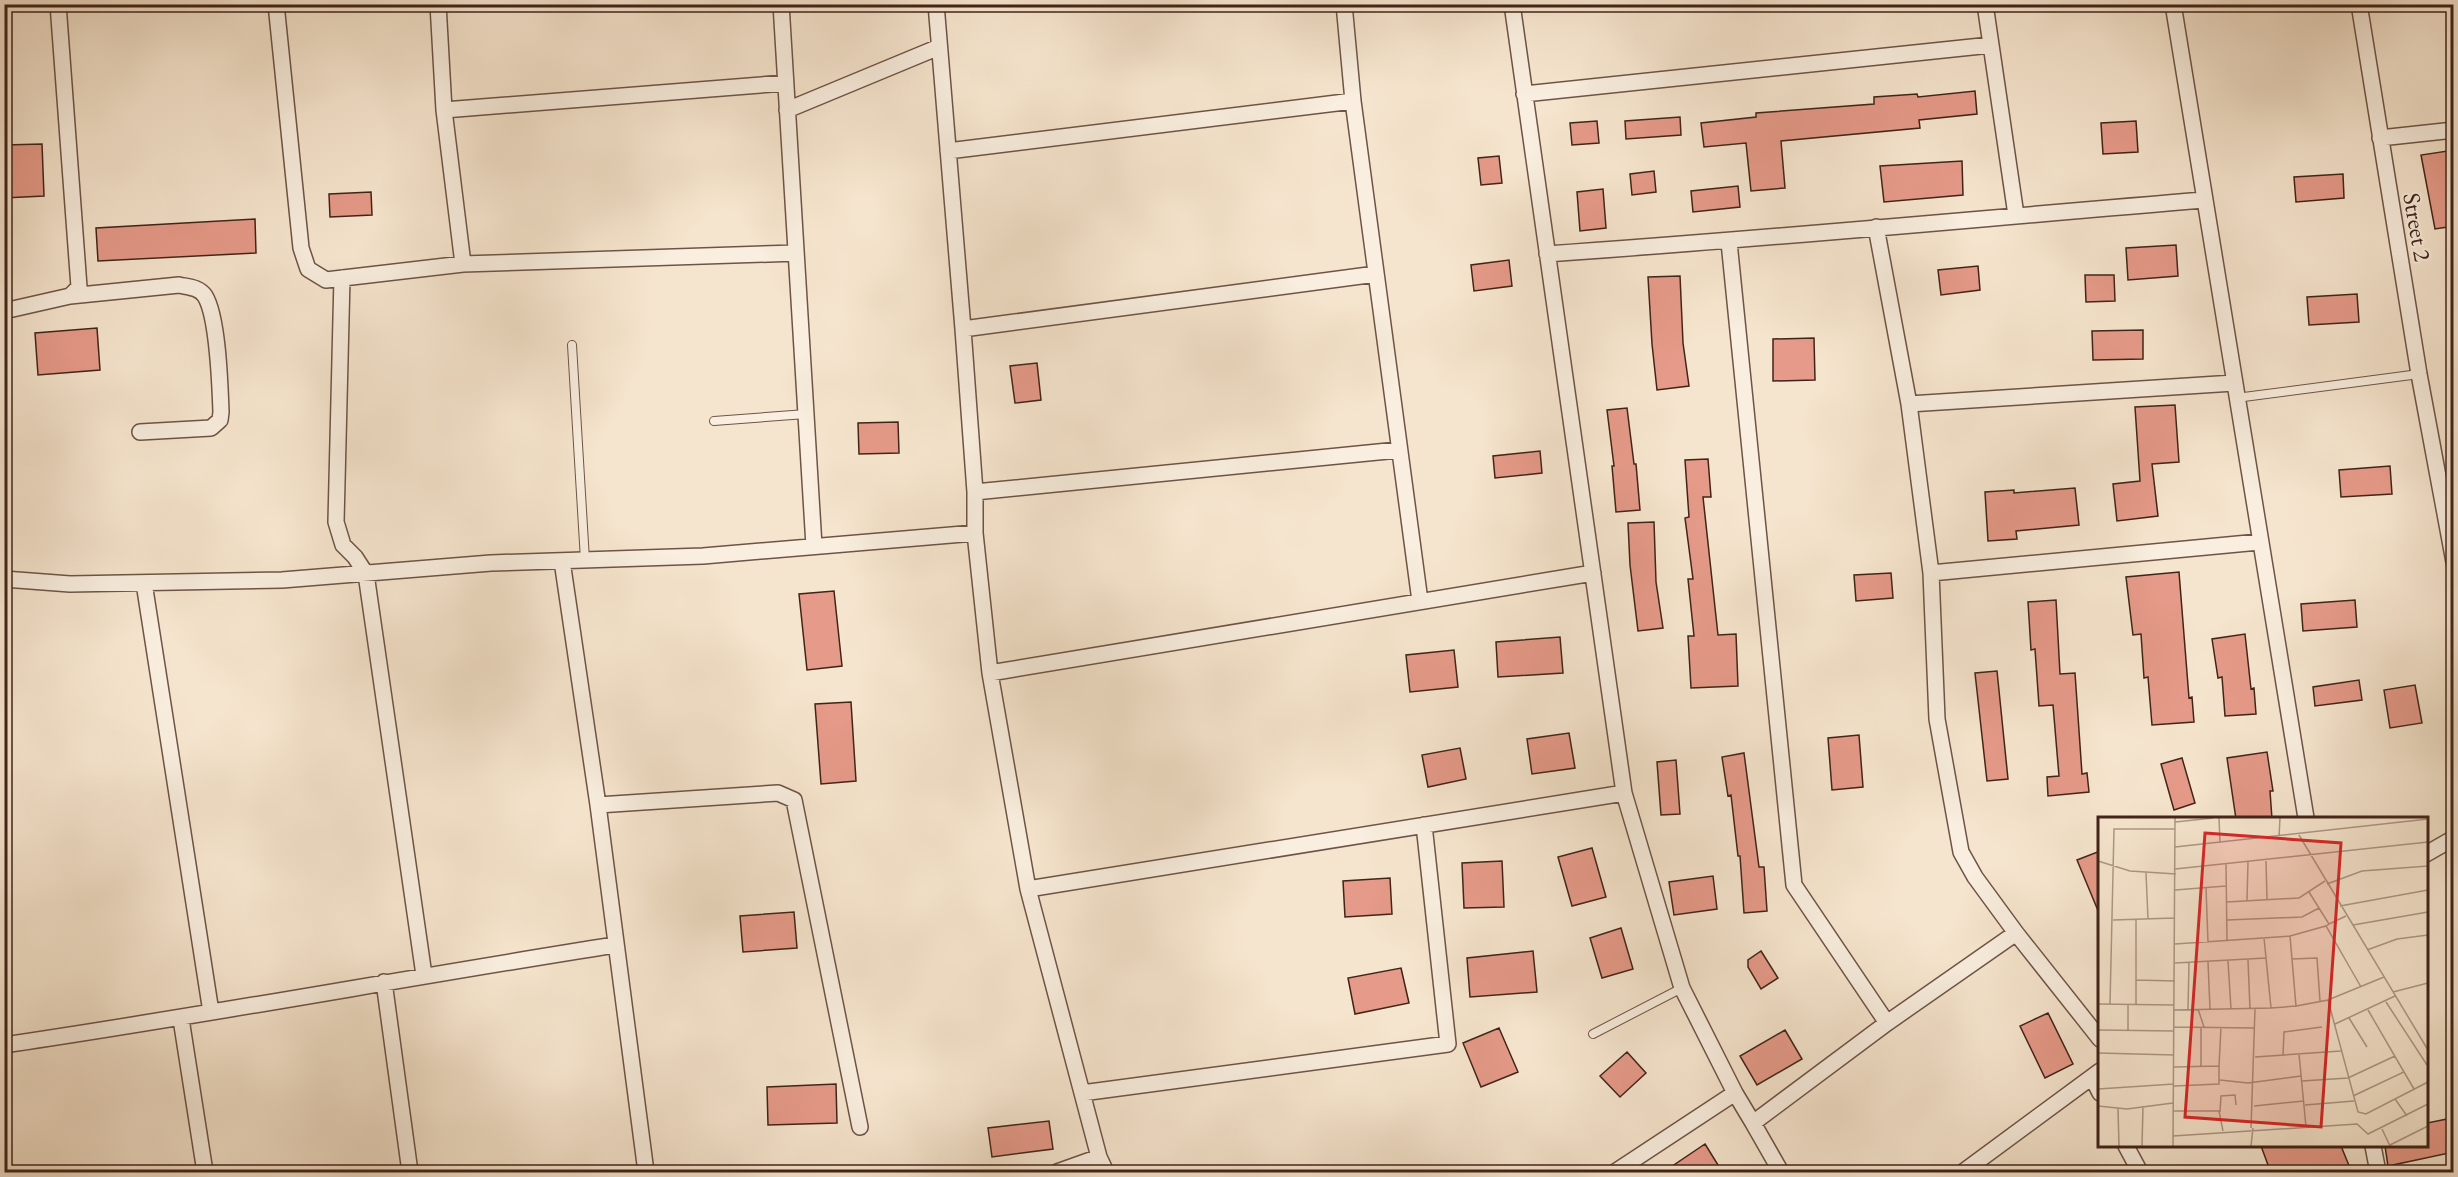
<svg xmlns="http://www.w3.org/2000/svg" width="2458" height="1177" font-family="'EB Garamond',serif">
  <rect width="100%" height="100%" fill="#f6e5ce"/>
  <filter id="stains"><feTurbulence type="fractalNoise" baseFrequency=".00333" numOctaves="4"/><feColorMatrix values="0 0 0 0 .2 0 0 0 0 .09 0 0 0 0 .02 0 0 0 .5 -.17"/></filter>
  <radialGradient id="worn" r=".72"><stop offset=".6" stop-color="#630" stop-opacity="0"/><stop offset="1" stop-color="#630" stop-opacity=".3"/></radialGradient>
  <!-- building -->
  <path fill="#e69a89" stroke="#402418" stroke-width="1.5" d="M1975 91 1977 114 1919 120 1920 128 1781 141 1785 188 1751 191 1746 143 1704 147 1701 123 1756 117V113L1874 104V97L1917 94 1918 97Z
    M1680 117 1681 135 1626 139 1625 121Z
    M1597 121 1599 143 1572 145 1570 123Z
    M2136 121 2138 152 2103 154 2101 123Z
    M42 144 44 196 4 198V145Z
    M2454 150V226L2435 229 2421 155Z
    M1499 156 1502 183 1481 185 1478 158Z
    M1962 161 1963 195 1884 202 1880 166Z
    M1654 171 1656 192 1632 195 1630 174Z
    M2343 174 2344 198 2296 202 2294 177Z
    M1738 186 1740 207 1693 212 1691 191Z
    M1603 189 1606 228 1580 231 1577 192Z
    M371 192 372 215 330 217 329 194Z
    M255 219 256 253 98 261 96 228Z
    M2176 245 2178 276 2128 280 2126 248Z
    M1509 260 1512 286 1474 291 1471 265Z
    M1978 266 1980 290 1941 295 1938 270Z
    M2085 275H2114L2115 301 2086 302Z
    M1680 276 1683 343 1689 386 1657 390 1652 344 1648 277Z
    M2357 294 2359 322 2309 325 2307 297Z
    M97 328 100 370 38 375 35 333Z
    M2143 330V359L2093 360 2092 331Z
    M1814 338 1815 380 1773 381V339Z
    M1037 363 1041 400 1015 403 1010 366Z
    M2175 405 2179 462 2152 464 2158 516 2117 521 2113 484 2140 481 2135 407Z
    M1627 408 1634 464H1636L1640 510 1616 512 1612 466H1614L1607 410Z
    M898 422 899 453 859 454 858 423Z
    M1540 451 1542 473 1495 478 1493 456Z
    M1708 459 1711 497H1703L1718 635 1736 634 1738 686 1691 688 1688 636H1694L1688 579H1693L1685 518 1689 517 1685 460Z
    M2390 466 2392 494 2341 497 2339 470Z
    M2075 488 2079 525 2016 531 2017 539 1988 541 1985 492 2014 490V493Z
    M1654 522 1656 582 1663 628 1638 631 1630 565 1628 523Z
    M2179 572 2189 698 2192 697 2194 722 2152 725 2148 677 2144 678 2141 634 2133 635 2126 577Z
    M1891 573 1893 598 1856 601 1854 575Z
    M834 591 842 666 807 670 799 594Z
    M2056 600 2060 674 2075 673 2082 774 2087 773 2089 792 2048 796 2047 777 2059 776 2053 705 2039 706 2035 649 2031 650 2028 602Z
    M2355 600 2357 627 2303 631 2301 604Z
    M2245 634 2251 689 2254 688 2256 714 2225 716 2222 677 2218 678 2212 639Z
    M1560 637 1563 673 1498 677 1496 642Z
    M1454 650 1458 687 1410 692 1406 655Z
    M1997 671 2008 779 1987 781 1975 673Z
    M2359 680 2362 700 2315 706 2313 687Z
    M2415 685 2422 723 2390 728 2384 690Z
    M851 702 856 781 821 784 815 704Z
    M1569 733 1575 768 1532 774 1527 739Z
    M1859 735 1863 787 1832 790 1828 738Z
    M1460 748 1466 779 1428 787 1422 755Z
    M2267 752 2273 791H2270L2272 819H2236L2227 758Z
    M1744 753 1759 867H1764L1767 911 1744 913 1740 856H1738L1731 795 1728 796 1722 757Z
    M2182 758 2195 803 2174 810 2161 764Z
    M1676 760 1680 814 1661 815 1657 762Z
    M1592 848 1606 897 1572 906 1558 857Z
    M2100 851V913H2099L2077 860Z
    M1502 861 1504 907 1464 908 1462 863Z
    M1713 876 1717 909 1674 915 1669 882Z
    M1390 878 1392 914 1345 917 1343 881Z
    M794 912 797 948 743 952 740 916Z
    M1621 928 1633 969 1602 978 1590 938Z
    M1533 951 1537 992 1470 997 1467 958Z
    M1761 951 1778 978 1761 989 1748 967V960Z
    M1401 968 1409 1003 1355 1014 1348 978Z
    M2048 1013 2073 1064 2045 1078 2020 1026Z
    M1499 1028 1518 1072 1481 1087 1463 1043Z
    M1785 1030 1802 1059 1757 1085 1740 1056Z
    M1627 1052 1646 1073 1620 1097 1600 1076Z
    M836 1084 837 1123 768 1125 767 1087Z
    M2452 1118 2454 1152 2388 1166 2385 1146H2427V1123Z
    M1049 1121 1053 1149 992 1157 988 1128Z
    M1705 1144 1723 1173H1662Z
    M2261 1146H2341L2352 1173H2271Z"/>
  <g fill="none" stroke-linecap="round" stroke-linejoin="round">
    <!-- service casing -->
    <g stroke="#6e5446" stroke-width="10">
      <path id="service" d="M572 345 585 560
        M2236 398 2419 374
        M714 421 806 414
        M1593 1034 1682 988"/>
    </g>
    <!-- minor casing -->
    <g stroke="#6e5446" stroke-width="18">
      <path id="minor" d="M276 4 301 248 308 269 326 280 463 264
        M438 4 444 110 463 264 796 253
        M781 4 814 546
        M936 4 963 329 975 492V533L990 673 1593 573
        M1344 4 1353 101 1420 601
        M1512 4 1624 793 1682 988 1735 1093 1615 1172
        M1985 4 2016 215
        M2173 4 2306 818
        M2359 4 2419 374 2454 562
        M1524 94 1991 45
        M444 110 785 83
        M787 110 939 47
        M2380 138 2454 130
        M948 151 1353 101
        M1876 227 1909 404 1931 573 1937 719 1961 852 1975 877 2016 933 2100 1039
        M1729 242 1794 885 1887 1023
        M1547 254C1766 239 1985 218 2204 200
        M342 278 336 522 343 545 355 557 366 574 424 975
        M70 296 179 285C188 287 199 287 205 296 218 317 220 385 221 412L220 420 211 428 140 432
        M4 311 70 296 79 287 58 4
        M963 329 1376 274
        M1909 404 2234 383
        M975 492 1398 450
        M562 561 598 805 646 1172
        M1931 573 2259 542
        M4 579 70 584 282 580 491 563 703 556 975 533
        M144 583 211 1012
        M990 673 1028 889
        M598 805 778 793 794 800 860 1127
        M2426 854 2454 838
        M384 982 410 1172
        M181 1019 205 1172
        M4 1045C208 1015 411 977 615 945
        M2092 1077 2100 1093
        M1082 1093 1448 1044 1424 825
        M1735 1093 1753 1123 1887 1023 2016 933
        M1753 1123 1781 1172
        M2126 1146 2140 1172
        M2373 1146 2378 1172
        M1057 1172 1099 1157
        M1106 1172 1099 1157 1028 889 1624 793
        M1963 1172 2100 1071"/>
    </g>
    <!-- service -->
    <use href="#service" stroke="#f9eedf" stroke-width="8"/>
    <!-- minor -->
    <use href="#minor" stroke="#f9eedf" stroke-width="15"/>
  </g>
  <g text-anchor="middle" stroke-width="4.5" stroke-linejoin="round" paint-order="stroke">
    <!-- street labels -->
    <g font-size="24" fill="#402418" stroke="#f9eedf">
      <text transform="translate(2417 227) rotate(80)" y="8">Street 2</text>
    </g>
  </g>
  <!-- overview -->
  <g transform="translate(2098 817)">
    <rect width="330" height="330" fill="#f6e5ce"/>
    <path fill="none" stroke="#ad9885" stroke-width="1.5" d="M121 1 122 26M77 5 115 1M201 18 330 233M181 20 182 1M77 30 330 2M0 44 32 54 78 57M168 44 169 82M128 47 129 124M77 52 330 25M48 56 50 102M229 67 264 54 330 49M108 71 110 125M77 73 128 69M211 75 231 107 228 109M149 83 150 45M129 85 201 81 227 64M242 89 330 73M15 103 76 101M38 103V188M129 103 204 100 221 91M231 107 248 99M255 108 330 95M192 119 198 189 230 183 286 160M77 127 192 119 228 109 263 170M269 133 299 122 330 118M194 142 219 141 222 184M150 143 152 192M130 144 133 192M110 145 112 192M77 146 168 141M38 163 77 164M295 175 330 166M230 183 260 295 268 297 330 265M288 185 329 248M0 187 76 188M12 187 16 12H77M30 188V213M173 191 198 189M90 192 91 145M100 192 106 210M76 193 173 191 166 121M251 201 269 230M237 207 297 179M76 210 157 211M103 210V250M0 213 76 214M0 236 76 238M201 237 208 310M185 238 186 215 224 210M157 240 243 234M76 250 121 249 123 210M306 255 316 272M122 263 150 266 203 259M204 264 250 261 297 239M76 269 121 267V249M0 272 76 267M255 279 306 255 270 193M297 282 309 299M207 288 256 284M0 289 29 292 75 286M156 289 206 284M20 292 21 329M75 294H121L125 314M122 295 123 279 137 278 138 288M153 311 157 192M284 312 292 329M75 319 259 307 270 317 330 287M292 328 330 309M44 329 45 289M75 329 77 1M153 329 155 311"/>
    <path fill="#d62828" fill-opacity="0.15" stroke="#d62828" stroke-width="3" d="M107 16 243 26 223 310 87 300Z"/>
    <rect width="330" height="330" fill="none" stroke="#402418" stroke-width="3"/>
  </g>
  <!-- margin -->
  <rect width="2458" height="1177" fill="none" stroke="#f6e5ce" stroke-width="24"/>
  <rect x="6" y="6" width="2446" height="1165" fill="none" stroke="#402418" stroke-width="3"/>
  <rect x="12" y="12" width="2434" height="1153" fill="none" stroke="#402418" stroke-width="1.5"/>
  <rect width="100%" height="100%" filter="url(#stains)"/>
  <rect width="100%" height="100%" fill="url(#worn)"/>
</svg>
